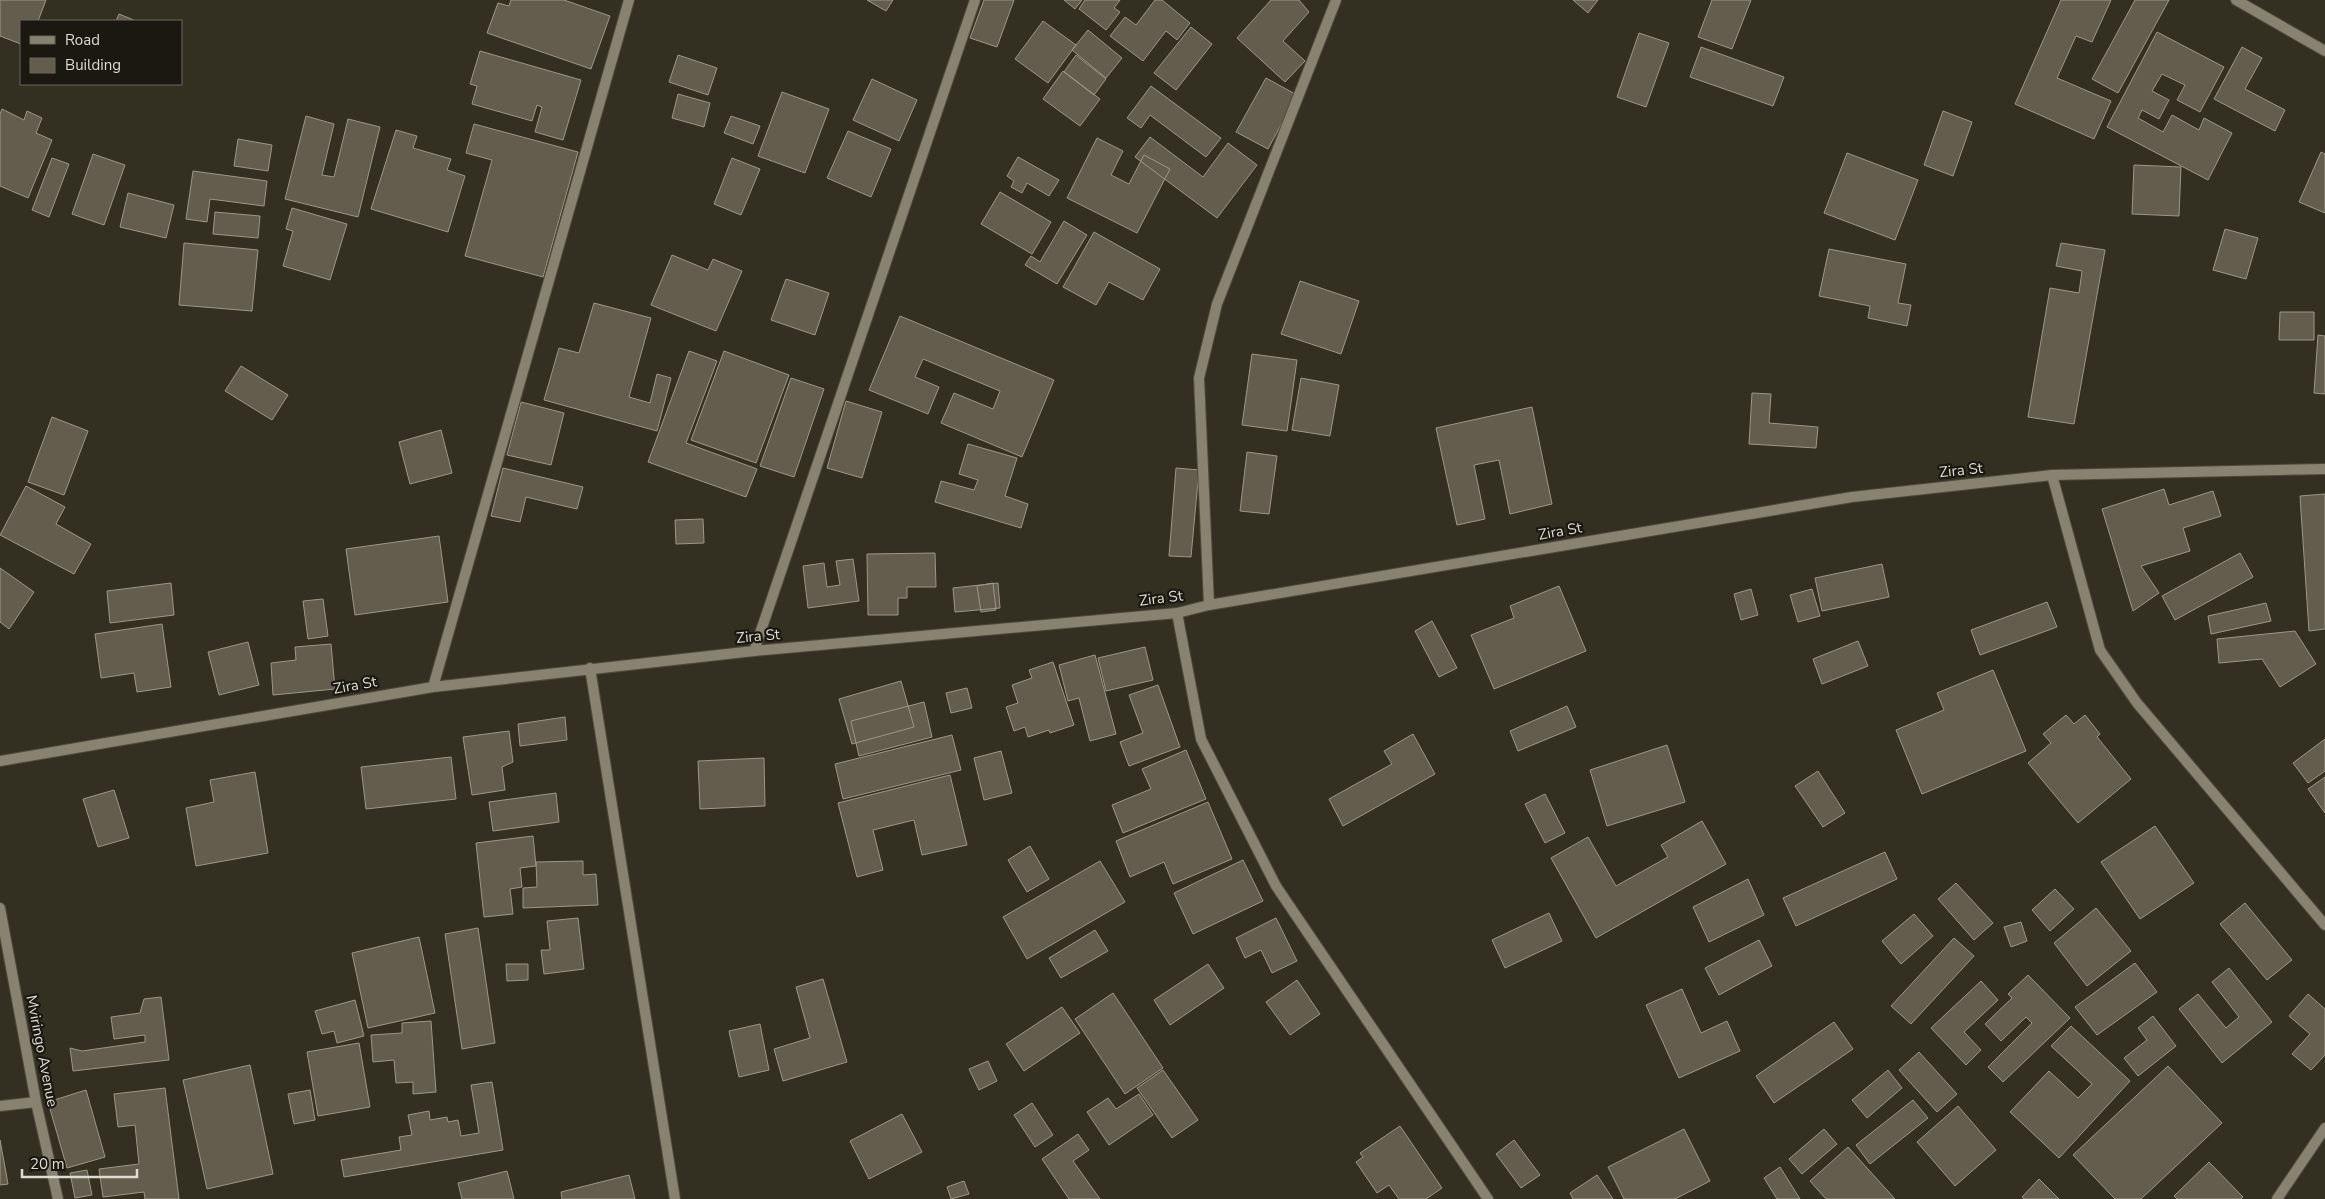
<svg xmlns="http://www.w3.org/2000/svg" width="2325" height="1199" font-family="'Nunito Sans',sans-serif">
  <rect width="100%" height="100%" fill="#343021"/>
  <!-- building -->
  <path fill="#625d4d" stroke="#9d9786" d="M0 0H46L38 21H21V44L0 36Z
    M511 0H564L610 16 591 69 487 33 498 3 509 6Z
    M867 0H893L886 11Z
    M984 0H1014L997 47 970 38Z
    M1064 0H1082L1075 9Z
    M1085 0H1120L1114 8 1120 12 1106 30 1079 9Z
    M1155 0H1162L1190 23 1177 40 1166 31 1143 61 1110 36 1125 17 1136 25Z
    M1271 0H1299L1309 12 1283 41 1305 61 1285 82 1237 38Z
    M1573 0H1598L1588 13Z
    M1712 0H1751L1732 49 1698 37Z
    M2061 0H2111L2092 42 2076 36 2057 78 2111 101 2094 139 2015 104Z
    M2135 0H2169L2118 93 2092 79Z
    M119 14 136 21H116Z
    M1043 21 1076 45 1048 83 1015 59Z
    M1191 27 1212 44 1176 90 1154 73Z
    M1088 30 1122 58 1106 78 1072 50Z
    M2157 32 2224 67 2200 112 2177 100 2185 85 2162 74 2152 91 2169 100 2159 119 2142 110 2138 118 2163 132 2172 115 2199 130 2204 118 2232 133 2208 180 2107 127Z
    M1639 33 1669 43 1646 107 1617 97Z
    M1701 47 1784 77 1773 106 1690 77Z
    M2242 47 2262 58 2245 89 2285 110 2275 131 2214 99Z
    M480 51 581 80 563 140 535 132 542 107 537 105 532 121 472 104 477 86 470 84Z
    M678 55 717 68 708 95 669 82Z
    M1076 55 1106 79 1094 95 1064 72Z
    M1063 71 1100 99 1080 126 1043 99Z
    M1266 78 1297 95 1268 149 1236 132Z
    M872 79 917 100 899 141 853 120Z
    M1151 86 1221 138 1206 157 1150 115 1141 128 1127 118Z
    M782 92 829 109 805 173 758 156Z
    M678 94 710 103 704 127 672 118Z
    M2 109 24 120 27 111 42 118 36 133 52 140 28 198 0 186V114Z
    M1943 111 1972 122 1953 176 1924 165Z
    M306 116 334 124 322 175 334 177 348 119 380 127 358 217 285 199Z
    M731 116 760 126 753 144 724 133Z
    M474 124 578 152 543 277 465 256 492 160 466 153Z
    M396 130 417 136 413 148 451 159 447 170 465 176 448 232 371 209Z
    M848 131 891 149 871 197 827 178Z
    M1150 137 1203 177 1228 143 1257 165 1217 218 1135 157Z
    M1097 138 1123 151 1111 175 1129 184 1144 155 1170 169 1137 233 1067 198Z
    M238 139 272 145 268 171 234 166Z
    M2321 152 2325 154V213L2299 202Z
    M1847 153 1918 180 1895 240 1824 213Z
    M93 154 125 165 104 225 72 214Z
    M1018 157 1059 180 1049 196 1027 183 1022 193 1011 187 1014 181 1007 176Z
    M52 158 69 164 49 217 32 210Z
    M732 158 760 169 741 215 714 204Z
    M2134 165 2181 167 2179 216 2132 214Z
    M193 171 267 181 264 206 210 199 207 222 186 219Z
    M1000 192 1051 222 1032 254 981 224Z
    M128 193 174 205 166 238 120 227Z
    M292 208 347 224 330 280 283 266 293 231 286 229Z
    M215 212 260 216 258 238 213 234Z
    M1064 221 1087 235 1057 284 1025 265 1031 256 1040 262Z
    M2225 229 2258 238 2246 279 2213 270Z
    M1094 232 1160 269 1143 300 1109 282 1096 305 1063 287Z
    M184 243 258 250 252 311 179 305Z
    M2061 243 2105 250 2074 424 2028 417 2050 288 2079 293 2082 271 2056 266Z
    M1829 249 1906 264 1898 303 1911 305 1907 326 1868 318 1870 306 1819 296Z
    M672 255 708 270 713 259 742 271 716 331 651 305Z
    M786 279 829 293 815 335 771 320Z
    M1300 281 1359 301 1341 354 1281 334Z
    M594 303 651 318 629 397 650 403 657 374 671 378 657 431 544 400 559 348 579 353Z
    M2280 312H2314V340H2279Z
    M900 316 1054 380 1022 457 941 423 954 393 993 409 1000 391 923 359 915 377 939 387 928 414 869 390Z
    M2318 335 2325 336V394L2314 393Z
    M689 351 717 361 686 443 757 469 746 497 648 462Z
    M724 351 789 375 756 463 691 440Z
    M1252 354 1297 360 1287 431 1242 425Z
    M241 366 288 395 272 420 225 391Z
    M791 378 824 389 794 477 760 466Z
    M1301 378 1339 385 1330 436 1292 430Z
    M1752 393 1771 394 1769 423 1818 427 1816 448 1749 444Z
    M846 401 882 412 862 478 827 468Z
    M521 402 564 413 551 465 507 455Z
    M1532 407 1552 504 1510 514 1499 460 1474 465 1485 519 1457 525 1436 428Z
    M52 417 88 431 64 495 28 482Z
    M441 430 452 473 410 484 399 442Z
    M968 444 1017 458 1005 496 1028 504 1021 528 935 502 941 481 974 490 978 480 959 474Z
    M1247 452 1277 456 1269 514 1240 511Z
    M503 468 583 487 577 509 526 497 520 522 491 516Z
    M1176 468 1199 470 1191 557 1169 556Z
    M26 486 65 507 56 524 91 544 74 574 0 535Z
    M2164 489 2169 505 2213 491 2221 516 2183 528 2190 551 2141 566 2159 593 2133 611 2102 509Z
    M2325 494V629L2309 631 2300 496Z
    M703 519 704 543 676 544 675 520Z
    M439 536 448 602 355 615 346 549Z
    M935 553 936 587H907V598H898V615H868L867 554Z
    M2240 553 2253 577 2175 620 2162 596Z
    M853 559 859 601 808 608 803 566 824 563 827 587 840 585 836 561Z
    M1882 564 1889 597 1822 611 1815 578Z
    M0 568 34 592 9 629 0 622Z
    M171 583 174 615 110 623 107 591Z
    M993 583 996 610 981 612 977 586Z
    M998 583 1000 608 955 612 953 588Z
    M1559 586 1586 651 1494 689 1471 635 1514 618 1510 606Z
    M1751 589 1758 615 1741 620 1734 594Z
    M1812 589 1820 616 1798 622 1790 595Z
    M323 599 328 636 308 639 303 601Z
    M2047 602 2057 627 1980 655 1971 630Z
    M2266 603 2271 621 2211 634 2208 616Z
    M1432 621 1457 668 1439 677 1415 631Z
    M162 624 171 687 137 692 134 673 101 678 95 634Z
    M2295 631 2316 664 2280 687 2262 659 2219 663 2217 639Z
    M1858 641 1868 666 1822 684 1813 659Z
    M248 642 259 685 219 695 208 652Z
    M331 644 335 689 273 695 271 663 296 660 295 647Z
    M1145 647 1153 680 1106 691 1098 658Z
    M1095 655 1116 734 1090 741 1079 698 1068 701 1059 665Z
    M1053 662 1074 725 1050 733 1049 730 1028 737 1025 727 1014 731 1006 707 1018 703 1012 685 1032 678 1029 670Z
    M1993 670 2026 751 1922 794 1896 730 1944 710 1937 693Z
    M901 681 914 727 852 744 839 699Z
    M1158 685 1180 747 1129 766 1120 742 1143 733 1129 695Z
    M967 688 972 708 951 713 946 693Z
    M924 702 932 737 859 756 851 721Z
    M1567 706 1576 727 1518 751 1510 731Z
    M2066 715 2074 724 2085 715 2100 734 2097 737 2131 779 2078 823 2028 763 2051 743 2043 734Z
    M565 717 567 740 520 746 518 724Z
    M509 731 513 762 502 767 505 790 472 795 463 737Z
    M1413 734 1435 774 1343 826 1329 799 1392 764 1384 751Z
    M952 735 961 770 843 799 835 764Z
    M2325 739V771L2308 783 2293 763Z
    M1667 745 1685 802 1607 826 1590 770Z
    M1186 750 1206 799 1123 833 1112 805 1151 789 1142 769Z
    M1001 751 1012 793 984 800 974 758Z
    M451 757 456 799 366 809 361 767Z
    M764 758 765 806 700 809 698 761Z
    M1818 771 1845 813 1823 827 1795 786Z
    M255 772 268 853 196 866 186 808 214 802 210 780Z
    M950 775 967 845 922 855 914 820 873 830 883 870 857 877 838 803Z
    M2325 777V813L2308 789Z
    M114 790 129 838 98 847 83 799Z
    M556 793 559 822 493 831 489 802Z
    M1545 794 1565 833 1545 843 1525 804Z
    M1208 802 1232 859 1173 884 1164 862 1130 877 1116 841Z
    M1702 821 1726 864 1596 938 1551 858 1588 837 1616 886 1668 857 1661 845Z
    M2155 826 2194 883 2140 919 2101 862Z
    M533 836 536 866 520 868 522 887 510 889 513 914 484 917 476 843Z
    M1030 846 1049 879 1027 892 1008 860Z
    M1885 852 1897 879 1796 926 1783 898Z
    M1243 860 1263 901 1193 934 1174 893Z
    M583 861V875L596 874 598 905 523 908V888L537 887 536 862Z
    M1100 861 1125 902 1027 959 1003 917Z
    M1748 879 1764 915 1709 942 1693 907Z
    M1956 883 1993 923 1974 940 1938 899Z
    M2055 889 2074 909 2050 931 2032 910Z
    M2245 903 2292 960 2267 980 2220 924Z
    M2096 908 2131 951 2087 986 2054 943Z
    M1549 913 1562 941 1505 968 1492 940Z
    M1914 914 1933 936 1901 964 1882 941Z
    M578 918 584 969 544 974 541 950H550L547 921Z
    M1276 918 1297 961 1272 973 1261 950 1245 958 1236 938Z
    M2021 922 2027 941 2011 947 2004 927Z
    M478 928 495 1043 462 1049 445 934Z
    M1095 930 1108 951 1061 978 1049 958Z
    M419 937 435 1013 368 1028 352 953Z
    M1954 938 1974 956 1911 1024 1891 1006Z
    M1759 940 1772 966 1719 995 1705 968Z
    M2135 963 2157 992 2097 1035 2075 1007Z
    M506 964H528V980L507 981Z
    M1208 964 1224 988 1170 1025 1154 1000Z
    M2229 968 2272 1022 2222 1063 2179 1009 2198 994 2226 1028 2239 1017 2212 982Z
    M2028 975 2070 1018 2003 1082 1988 1067 2032 1023 2026 1017 2001 1041 1985 1024 2012 998 2008 994Z
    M823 979 847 1062 783 1081 774 1049 810 1038 796 987Z
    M1297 980 1320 1014 1290 1035 1266 1002Z
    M1981 981 1998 1000 1964 1032 1981 1050 1966 1065 1931 1028Z
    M1682 989 1701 1033 1727 1021 1740 1051 1679 1078 1646 1005Z
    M1113 993 1163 1068 1125 1094 1075 1019Z
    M2308 994 2325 1009V1055L2311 1070 2292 1054 2310 1034 2289 1016Z
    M161 997 169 1060 73 1071 70 1048 82 1051 145 1042V1035L114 1039 111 1017 140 1013 144 999Z
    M355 1000 364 1036 337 1043 334 1031 322 1034 315 1011Z
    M1062 1007 1080 1033 1024 1071 1006 1044Z
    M2153 1016 2176 1046 2138 1076 2124 1058 2147 1040 2138 1028Z
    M431 1021 436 1092 413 1094V1082L396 1083 394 1060 373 1062 371 1035 402 1033V1023Z
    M1834 1022 1853 1049 1774 1103 1756 1076Z
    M760 1024 769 1070 739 1077 729 1031Z
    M2071 1026 2130 1081 2059 1158 2010 1112 2049 1071 2078 1098 2092 1084 2051 1046Z
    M359 1043 370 1107 318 1116 307 1052Z
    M1919 1052 1957 1094 1937 1112 1899 1070Z
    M988 1061 997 1081 979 1090 969 1069Z
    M250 1065 273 1174 207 1189 183 1080Z
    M2168 1066 2222 1123 2141 1199H2115L2073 1155Z
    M1163 1070 1198 1120 1172 1138 1137 1088Z
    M1888 1070 1902 1088 1867 1118 1852 1100Z
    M492 1082 503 1150 344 1177 341 1160 401 1150 399 1137 412 1135 408 1115 429 1111 430 1120 447 1117 448 1122 458 1120 461 1136 479 1133 471 1085Z
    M165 1088 179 1199H145L144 1192 103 1197 99 1169 139 1164 135 1125 118 1127 114 1094Z
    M86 1090 105 1157 67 1168 48 1102Z
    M310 1090 315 1120 294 1124 288 1094Z
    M1139 1094 1153 1115 1109 1145 1087 1112 1108 1098 1116 1109Z
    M1913 1100 1928 1118 1870 1164 1856 1145Z
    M1032 1103 1053 1135 1035 1147 1014 1115Z
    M1958 1106 1996 1150 1955 1186 1917 1142Z
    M902 1114 922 1152 869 1179 850 1141Z
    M1400 1126 1442 1188 1426 1199H1399L1389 1185 1377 1193 1356 1162 1363 1157 1360 1153Z
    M1684 1129 1710 1181 1675 1199H1624L1608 1167Z
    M1824 1129 1837 1144 1802 1174 1789 1159Z
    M1078 1134 1089 1150 1073 1161 1100 1199H1069L1042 1159Z
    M0 1140 8 1184 0 1185Z
    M1514 1140 1540 1175 1521 1188 1496 1154Z
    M1848 1147 1895 1199H1826L1810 1181Z
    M2209 1162 2243 1197 2241 1199H2177L2174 1196Z
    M1780 1167 1800 1199H1777L1764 1178Z
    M87 1170 92 1195 75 1198 70 1173Z
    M507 1171 514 1199H462L458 1183Z
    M629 1175 635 1199H562L561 1192Z
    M1597 1175 1613 1199H1573L1570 1193Z
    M2039 1179 2059 1199H2024L2022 1197Z
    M964 1181 969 1194 951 1199 947 1187Z"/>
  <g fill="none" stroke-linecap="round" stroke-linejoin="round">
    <!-- street casing -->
    <g stroke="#4e4b3e" stroke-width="12">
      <path id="street" d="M2236 0 2325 51
        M2052 475 2100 650 2137 703 2325 925
        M1209 605 1199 378 1217 304 1336 0
        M1177 613 1201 739 1276 886 1488 1199
        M754 651 975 0
        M590 668 675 1199
        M433 687 629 0
        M0 761 433 687 754 651 1177 613 1209 605 1852 497 2052 475 2325 469
        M0 908 36 1102 58 1199
        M0 1106 36 1102
        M2277 1199 2325 1128"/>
    </g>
    <!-- street -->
    <use href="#street" stroke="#888271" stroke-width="10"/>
  </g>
  <g text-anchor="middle" stroke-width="4.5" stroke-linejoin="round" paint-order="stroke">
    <!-- street labels -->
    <g font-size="15" fill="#dedbd2" stroke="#1a1811">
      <text transform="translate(1961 470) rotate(-6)" y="5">Zira St</text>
      <text transform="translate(1560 531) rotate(-10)" y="5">Zira St</text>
      <text transform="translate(1161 598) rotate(-7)" y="5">Zira St</text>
      <text transform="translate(758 636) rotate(-5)" y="5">Zira St</text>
      <text transform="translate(355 685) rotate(-10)" y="5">Zira St</text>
      <text transform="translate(42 1051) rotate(79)" y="5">Mviringo Avenue</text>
    </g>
  </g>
  <!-- legend -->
  <rect x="20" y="20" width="162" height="65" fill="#1a1811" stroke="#68665e"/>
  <rect x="30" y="36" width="25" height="8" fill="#888271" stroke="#68665e"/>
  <text x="65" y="45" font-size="15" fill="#dedbd2">Road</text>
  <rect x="30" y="58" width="25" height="15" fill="#625d4d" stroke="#68665e"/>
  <text x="65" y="70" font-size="15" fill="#dedbd2">Building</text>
  <!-- scale -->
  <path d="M22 1169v8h115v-8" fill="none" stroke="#dedbd2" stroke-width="2.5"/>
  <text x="30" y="1169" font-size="15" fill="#dedbd2" stroke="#1a1811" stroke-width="4" paint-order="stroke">20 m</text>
</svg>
